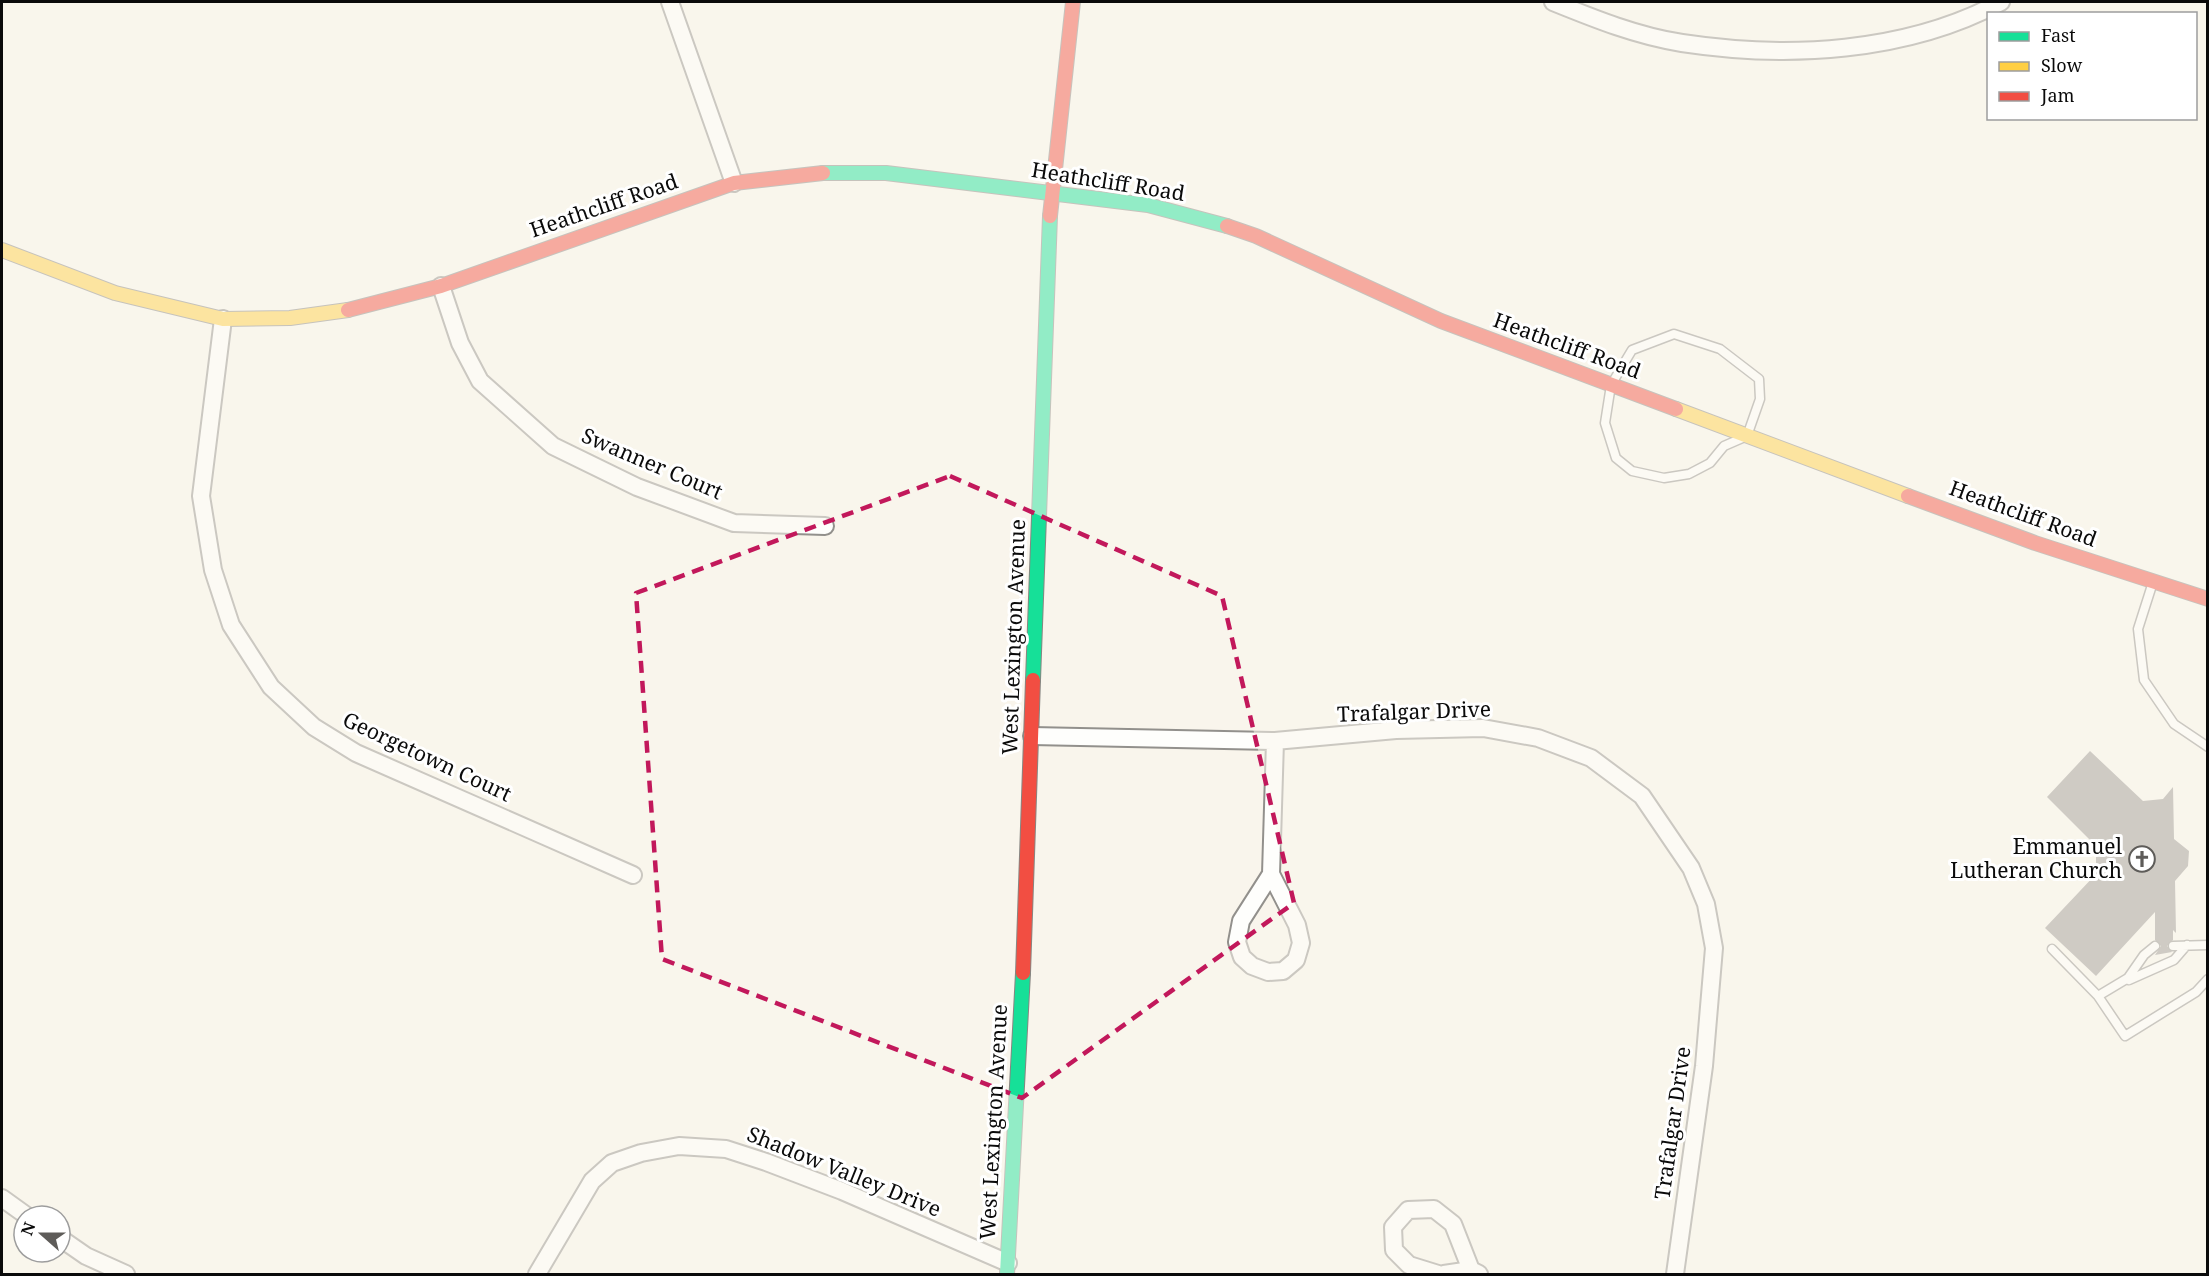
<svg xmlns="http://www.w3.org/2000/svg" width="2209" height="1276" font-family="'Noto Serif',serif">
  <rect width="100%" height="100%" fill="#f9f5ec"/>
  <!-- building -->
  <path fill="#9b9893" d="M2090 751 2143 801 2163 799 2173 787 2174 839 2189 851 2188 866 2175 881 2176 933 2173 930V940L2167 946 2172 952 2155 955 2161 946 2155 940V912L2096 976 2045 928 2096 874V846L2047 797Z"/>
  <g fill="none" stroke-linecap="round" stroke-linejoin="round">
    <!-- lane casing -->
    <g stroke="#92908c" stroke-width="11">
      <path id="lane" d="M1674 334 1720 349 1759 379 1760 399 1747 436 1724 446 1710 463 1689 474 1664 478 1632 471 1616 458 1605 423 1611 385 1632 350Z
        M2153 582 2138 629 2144 680 2174 724 2208 747
        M2155 946 2144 955 2128 978 2098 996 2125 1036 2196 992 2208 979
        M2173 946 2208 945
        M2052 949 2098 996
        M2129 980 2174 960 2187 945"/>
    </g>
    <!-- street casing -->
    <g stroke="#92908c" stroke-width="20">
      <path id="street" d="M670 2 734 183
        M1553 2C1595 19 1637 36 1682 43 1787 59 1906 53 2001 2
        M441 286 460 343 480 381 553 446 637 487 734 523 825 526
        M223 319 201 496 213 570 231 625 271 687 314 727 356 753 633 875
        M1032 736 1275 741 1396 730 1483 728 1538 738 1591 758 1642 796 1691 868 1706 904 1714 948 1704 1066 1675 1274
        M1271 874 1297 925 1301 943 1296 960 1283 971 1268 972 1252 966 1242 957 1237 942 1241 921 1271 874 1275 741
        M2 1198 27 1216
        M60 1238 86 1256 126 1274
        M537 1274 592 1181 612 1163 641 1153 679 1146 726 1149 766 1162 842 1191 1008 1263
        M1438 1274 1409 1265 1394 1250 1393 1227 1408 1210 1434 1209 1453 1224 1471 1270 1479 1274
        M1444 1274 1471 1270"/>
    </g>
    <!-- fast casing -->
    <g stroke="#888682" stroke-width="16">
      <path id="fast" d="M823 173H886L1148 205 1227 226
        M1033 680 1050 216
        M1007 1274 1023 973"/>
    </g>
    <!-- slow casing -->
    <g stroke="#888682" stroke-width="16">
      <path id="slow" d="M2 250 115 293 223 319 290 318 348 310
        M1676 409 1908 496"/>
    </g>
    <!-- jam casing -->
    <g stroke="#888682" stroke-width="16">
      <path id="jam" d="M1050 216 1073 2
        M1227 226 1256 236 1441 321 1676 409
        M348 310 441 286 734 183 823 173
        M1908 496 2035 543 2208 599
        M1023 973 1033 680"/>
    </g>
    <!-- lane -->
    <use href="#lane" stroke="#fefefc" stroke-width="8"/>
    <!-- street -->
    <use href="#street" stroke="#fefefc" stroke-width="16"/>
    <!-- fast -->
    <use href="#fast" stroke="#16e098" stroke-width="14"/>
    <!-- slow -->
    <use href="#slow" stroke="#ffcf43" stroke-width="14"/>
    <!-- jam -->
    <use href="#jam" stroke="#f24e42" stroke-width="14"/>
  </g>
  <!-- marked area -->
  <path d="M0 0H2209V1276H0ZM950 476 1222 596 1294 903 1022 1098 662 959 636 593Z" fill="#f9f5ec" fill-opacity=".55" fill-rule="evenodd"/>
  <path fill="none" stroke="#c2185b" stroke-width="4.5" stroke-dasharray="12 8" stroke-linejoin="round" d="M950 476 1222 596 1294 903 1022 1098 662 959 636 593Z"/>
  <!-- icons -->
  <defs>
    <g id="church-ring" transform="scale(1.35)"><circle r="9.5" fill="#fff" stroke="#5e5c59" stroke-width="1.5"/><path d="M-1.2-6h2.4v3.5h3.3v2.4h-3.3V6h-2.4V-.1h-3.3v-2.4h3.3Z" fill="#5e5c59"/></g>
  </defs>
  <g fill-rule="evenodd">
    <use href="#church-ring" x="2142" y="859"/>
  </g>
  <g text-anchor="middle" stroke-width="6" stroke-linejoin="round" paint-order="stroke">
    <!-- street labels -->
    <g font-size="21" fill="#0a0a0a" stroke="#fff">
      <text transform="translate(1108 182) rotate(9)" y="7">Heathcliff Road</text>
      <text transform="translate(604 206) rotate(-19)" y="7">Heathcliff Road</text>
      <text transform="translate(1567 346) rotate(20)" y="7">Heathcliff Road</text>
      <text transform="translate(652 464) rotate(23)" y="7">Swanner Court</text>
      <text transform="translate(2023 514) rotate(20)" y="7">Heathcliff Road</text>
      <text transform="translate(1014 637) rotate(-88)" y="7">West Lexington Avenue</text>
      <text transform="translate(1414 712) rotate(-2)" y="7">Trafalgar Drive</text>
      <text transform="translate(427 757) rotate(25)" y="7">Georgetown Court</text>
      <text transform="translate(994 1122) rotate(-87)" y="7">West Lexington Avenue</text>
      <text transform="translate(1673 1123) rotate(-82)" y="7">Trafalgar Drive</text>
      <text transform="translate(844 1172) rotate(22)" y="7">Shadow Valley Drive</text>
    </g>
    <!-- poi labels -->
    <g font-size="21" fill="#0a0a0a" stroke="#fff" text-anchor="end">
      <text x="2122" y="854">Emmanuel<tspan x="2122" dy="24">Lutheran Church</tspan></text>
    </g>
  </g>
  <!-- border -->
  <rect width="2209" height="1276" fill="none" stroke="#0a0a0a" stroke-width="6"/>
  <!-- legend -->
  <rect x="1987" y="12" width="210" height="108" fill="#ffffff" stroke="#9d9d9d" stroke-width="1.5"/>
  <rect x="1999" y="32" width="30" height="9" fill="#16e098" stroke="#9d9d9d" stroke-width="1.5"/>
  <text x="2041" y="42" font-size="18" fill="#0a0a0a">Fast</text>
  <rect x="1999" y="62" width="30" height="9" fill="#ffcf43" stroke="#9d9d9d" stroke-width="1.5"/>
  <text x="2041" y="72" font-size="18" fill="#0a0a0a">Slow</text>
  <rect x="1999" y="92" width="30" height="9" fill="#f24e42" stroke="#9d9d9d" stroke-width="1.5"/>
  <text x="2041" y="102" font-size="18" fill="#0a0a0a">Jam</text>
  <!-- north arrow -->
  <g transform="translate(42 1234) rotate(291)"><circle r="28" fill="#ffffff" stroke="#9d9d9d" stroke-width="1.5"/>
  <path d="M0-4.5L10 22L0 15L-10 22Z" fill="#5e5c59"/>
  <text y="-9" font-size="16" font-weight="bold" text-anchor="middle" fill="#0a0a0a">N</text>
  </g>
</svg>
